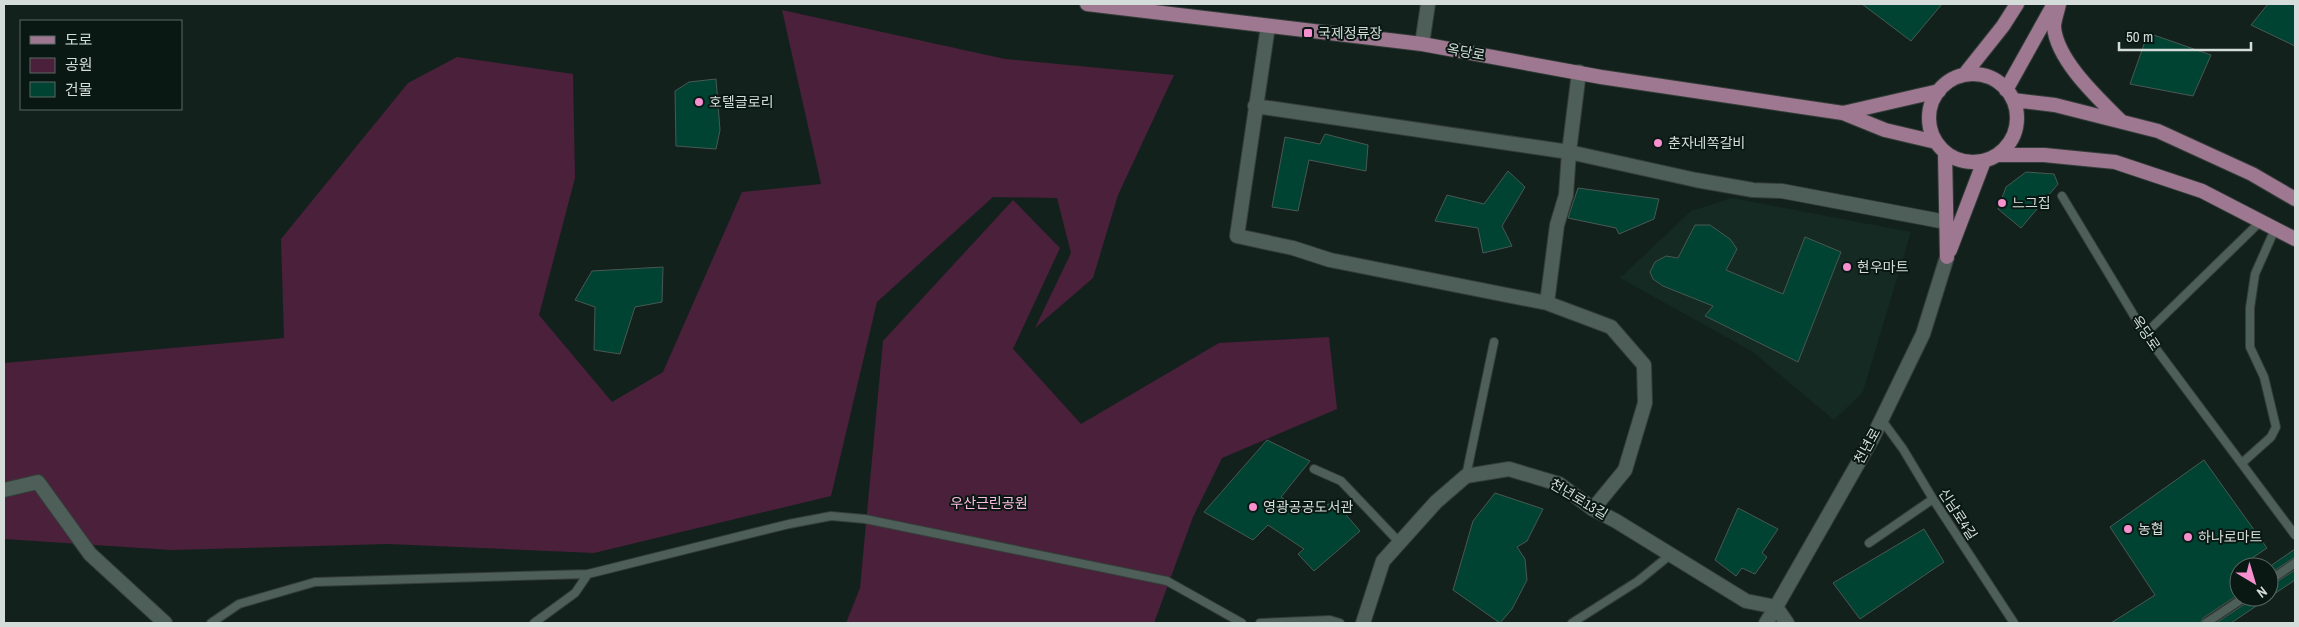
<svg xmlns="http://www.w3.org/2000/svg" width="2299" height="627" font-family="'Archivo Narrow','Noto Sans KR',sans-serif">
  <rect width="100%" height="100%" fill="#13211c"/>
  <!-- built -->
  <path fill="#142a22" d="M1732 198 1911 232 1863 392 1834 420 1753 352 1620 278 1691 211Z"/>
  <!-- green -->
  <path fill="#4a203a" d="M782 10 1005 59 1174 75 1118 195 1093 278 1035 328 1071 253 1057 198 993 197 877 302 831 496 594 553 388 544 171 550 4 539V363L284 338 281 239 408 83 457 57 573 74 575 178 539 315 612 402 663 372 742 192 821 184Z
    M1013 200 1060 248 1013 349 1081 424 1219 343 1329 337 1337 409 1222 458 1193 517 1154 623H846L860 588 883 341Z"/>
  <!-- building -->
  <path fill="#014332" stroke="#495852" d="M1862 4H1942L1911 41Z
    M2268 4H2295V46L2251 25Z
    M2148 33 2211 55 2193 96 2130 84Z
    M716 79 720 130 716 149 676 146 675 91 689 82Z
    M1325 134 1368 145 1366 171 1309 160 1298 211 1272 207 1285 137 1320 144Z
    M1508 171 1525 187 1502 226 1512 246 1483 253 1478 228 1435 221 1447 195 1484 204Z
    M2026 172 2054 174 2058 184 2021 228 1998 209 2006 187Z
    M1578 188 1659 199 1654 219 1619 234 1616 228 1568 218Z
    M1695 225H1710L1730 239 1737 249 1726 270 1783 294 1805 237 1841 252 1798 362 1705 316 1713 306 1663 286 1653 279 1650 272 1655 262 1666 256 1678 258Z
    M663 267 662 302 635 307 620 354 594 350 595 307 575 300 592 271Z
    M1267 440 1310 461 1281 497 1310 515 1334 501 1360 531 1314 571 1298 554 1304 549 1268 525 1253 540 1204 512Z
    M2204 460 2267 548 2239 567V594L2203 618 2200 623H2111L2155 595 2110 527Z
    M1495 493 1543 509 1527 541 1517 547 1525 559 1527 580 1512 609 1500 623 1453 590 1473 521Z
    M1738 508 1778 529 1762 553 1767 557 1755 574 1742 568 1736 576 1715 560Z
    M1924 529 1944 562 1860 619 1833 583Z
    M2295 549V557L2269 574V567Z
    M2295 570V580L2231 623H2216L2248 602 2251 597H2269V587Z"/>
  <g fill="none" stroke-linecap="round" stroke-linejoin="round">
    <!-- service casing -->
    <g stroke="#343d39" stroke-width="10">
      <path id="service" d="M2062 196 2145 334 2295 535
        M2145 334 2261 221
        M1881 419 1903 449 1933 499 2014 623
        M2242 463 2271 437 2276 427 2264 377 2250 347V308L2255 274 2275 229
        M1314 469 1341 481 1400 543
        M1466 476 1494 342
        M1869 543 1933 499
        M2269 581 2295 563
        M211 623 239 604 315 582 588 574 789 524 831 516 865 519 1167 581 1242 623
        M534 623 575 593 588 574
        M1260 623 1330 620 1340 623
        M1572 623 1638 581 1670 555
        M2206 623 2245 597"/>
    </g>
    <!-- minor casing -->
    <g stroke="#343d39" stroke-width="16">
      <path id="minor" d="M1268 26 1237 236 1293 248 1330 260 1547 303 1611 327 1644 365 1645 403 1625 470 1593 509
        M1422 44 1428 4
        M1255 106 1569 152 1696 180 1753 190 1782 191 1946 222
        M1547 303 1557 225 1566 195 1569 152 1579 72
        M4 490 38 482 90 554 165 623
        M1363 623 1383 561 1436 502 1466 476 1509 469 1559 484 1593 509 1616 521 1746 601 1776 607 1766 623
        M1787 623 1776 607 1873 437 1923 334 1947 257"/>
    </g>
    <!-- primary casing -->
    <g stroke="#343d39" stroke-width="16">
      <path id="primary" d="M1087 4 1422 44 1601 77 1843 113 1885 130 1936 142
        M2059 4C2058 10 2054 20 2054 27 2057 61 2099 99 2122 122
        M1929 118a44 44 0 1 1 88 0a44 44 0 1 1-88 0Z
        M1964 75 2003 26 2017 4
        M2006 90 2054 4
        M2013 100 2055 105 2158 131 2252 174 2295 199
        M1843 113 1939 91
        M1945 152 1947 257
        M1997 155H2044L2115 162 2202 191 2295 239
        M1950 250 1984 161"/>
    </g>
    <!-- service -->
    <use href="#service" stroke="#4e5e58" stroke-width="8"/>
    <!-- minor -->
    <use href="#minor" stroke="#4e5e58" stroke-width="14"/>
    <!-- primary -->
    <use href="#primary" stroke="#9e7890" stroke-width="14"/>
  </g>
  <!-- markers -->
  <g fill="#f790ce" stroke="#0a1813" stroke-width="2">
    <rect x="1303" y="28" width="10" height="10" rx="2.5"/>
    <circle cx="699" cy="102" r="5"/>
    <circle cx="1658" cy="143" r="5"/>
    <circle cx="2002" cy="203" r="5"/>
    <circle cx="1847" cy="267" r="5"/>
    <circle cx="1253" cy="507" r="5"/>
    <circle cx="2128" cy="529" r="5"/>
    <circle cx="2188" cy="537" r="5"/>
  </g>
  <g text-anchor="middle" stroke-width="4" stroke-linejoin="round" paint-order="stroke">
    <!-- poi labels -->
    <g font-size="14" fill="#d4ddd9" stroke="#0a1813" text-anchor="start">
      <text x="1318" y="38">국제정류장</text>
      <text x="709" y="107">호텔글로리</text>
      <text x="1668" y="148">춘자네쪽갈비</text>
      <text x="2012" y="208">느그집</text>
      <text x="1857" y="272">현우마트</text>
      <text x="1263" y="512">영광공공도서관</text>
      <text x="2138" y="534">농협</text>
      <text x="2198" y="542">하나로마트</text>
    </g>
    <!-- street labels -->
    <g font-size="14" fill="#d4ddd9" stroke="#0a1813">
      <text transform="translate(1466 52) rotate(10)" y="5">옥당로</text>
      <text transform="translate(2146 333) rotate(56)" y="5">옥당로</text>
      <text transform="translate(1867 446) rotate(-61)" y="5">천년로</text>
      <text transform="translate(1579 499) rotate(31)" y="5">천년로13길</text>
      <text transform="translate(1958 514) rotate(57)" y="5">신남로4길</text>
    </g>
    <!-- park labels -->
    <g font-size="14" fill="#febbe2" stroke="#0a1813">
      <text x="989" y="508">우산근린공원</text>
    </g>
  </g>
  <!-- border -->
  <rect width="2299" height="627" fill="none" stroke="#d4ddd9" stroke-width="10"/>
  <!-- legend -->
  <rect x="20" y="20" width="162" height="90" fill="#0a1813" stroke="#5b6762"/>
  <rect x="30" y="36" width="25" height="8" fill="#9e7890" stroke="#5b6762"/>
  <text x="65" y="45" font-size="15" fill="#d4ddd9">도로</text>
  <rect x="30" y="58" width="25" height="15" fill="#4a203a" stroke="#5b6762"/>
  <text x="65" y="70" font-size="15" fill="#d4ddd9">공원</text>
  <rect x="30" y="82" width="25" height="15" fill="#014332" stroke="#5b6762"/>
  <text x="65" y="95" font-size="15" fill="#d4ddd9">건물</text>
  <!-- north arrow -->
  <g transform="translate(2254 582) rotate(142)"><circle r="24" fill="#0a1813" stroke="#5b6762"/>
  <path d="M0-4L9 19L0 12L-9 19Z" fill="#f790ce"/>
  <text y="-8" font-size="14" font-weight="bold" text-anchor="middle" fill="#d4ddd9">N</text>
  </g>
  <!-- scale -->
  <path d="M2119 42v8h132v-8" fill="none" stroke="#d4ddd9" stroke-width="2.5"/>
  <text x="2126" y="42" font-size="15" fill="#d4ddd9" stroke="#0a1813" stroke-width="4" paint-order="stroke">50 m</text>
</svg>
